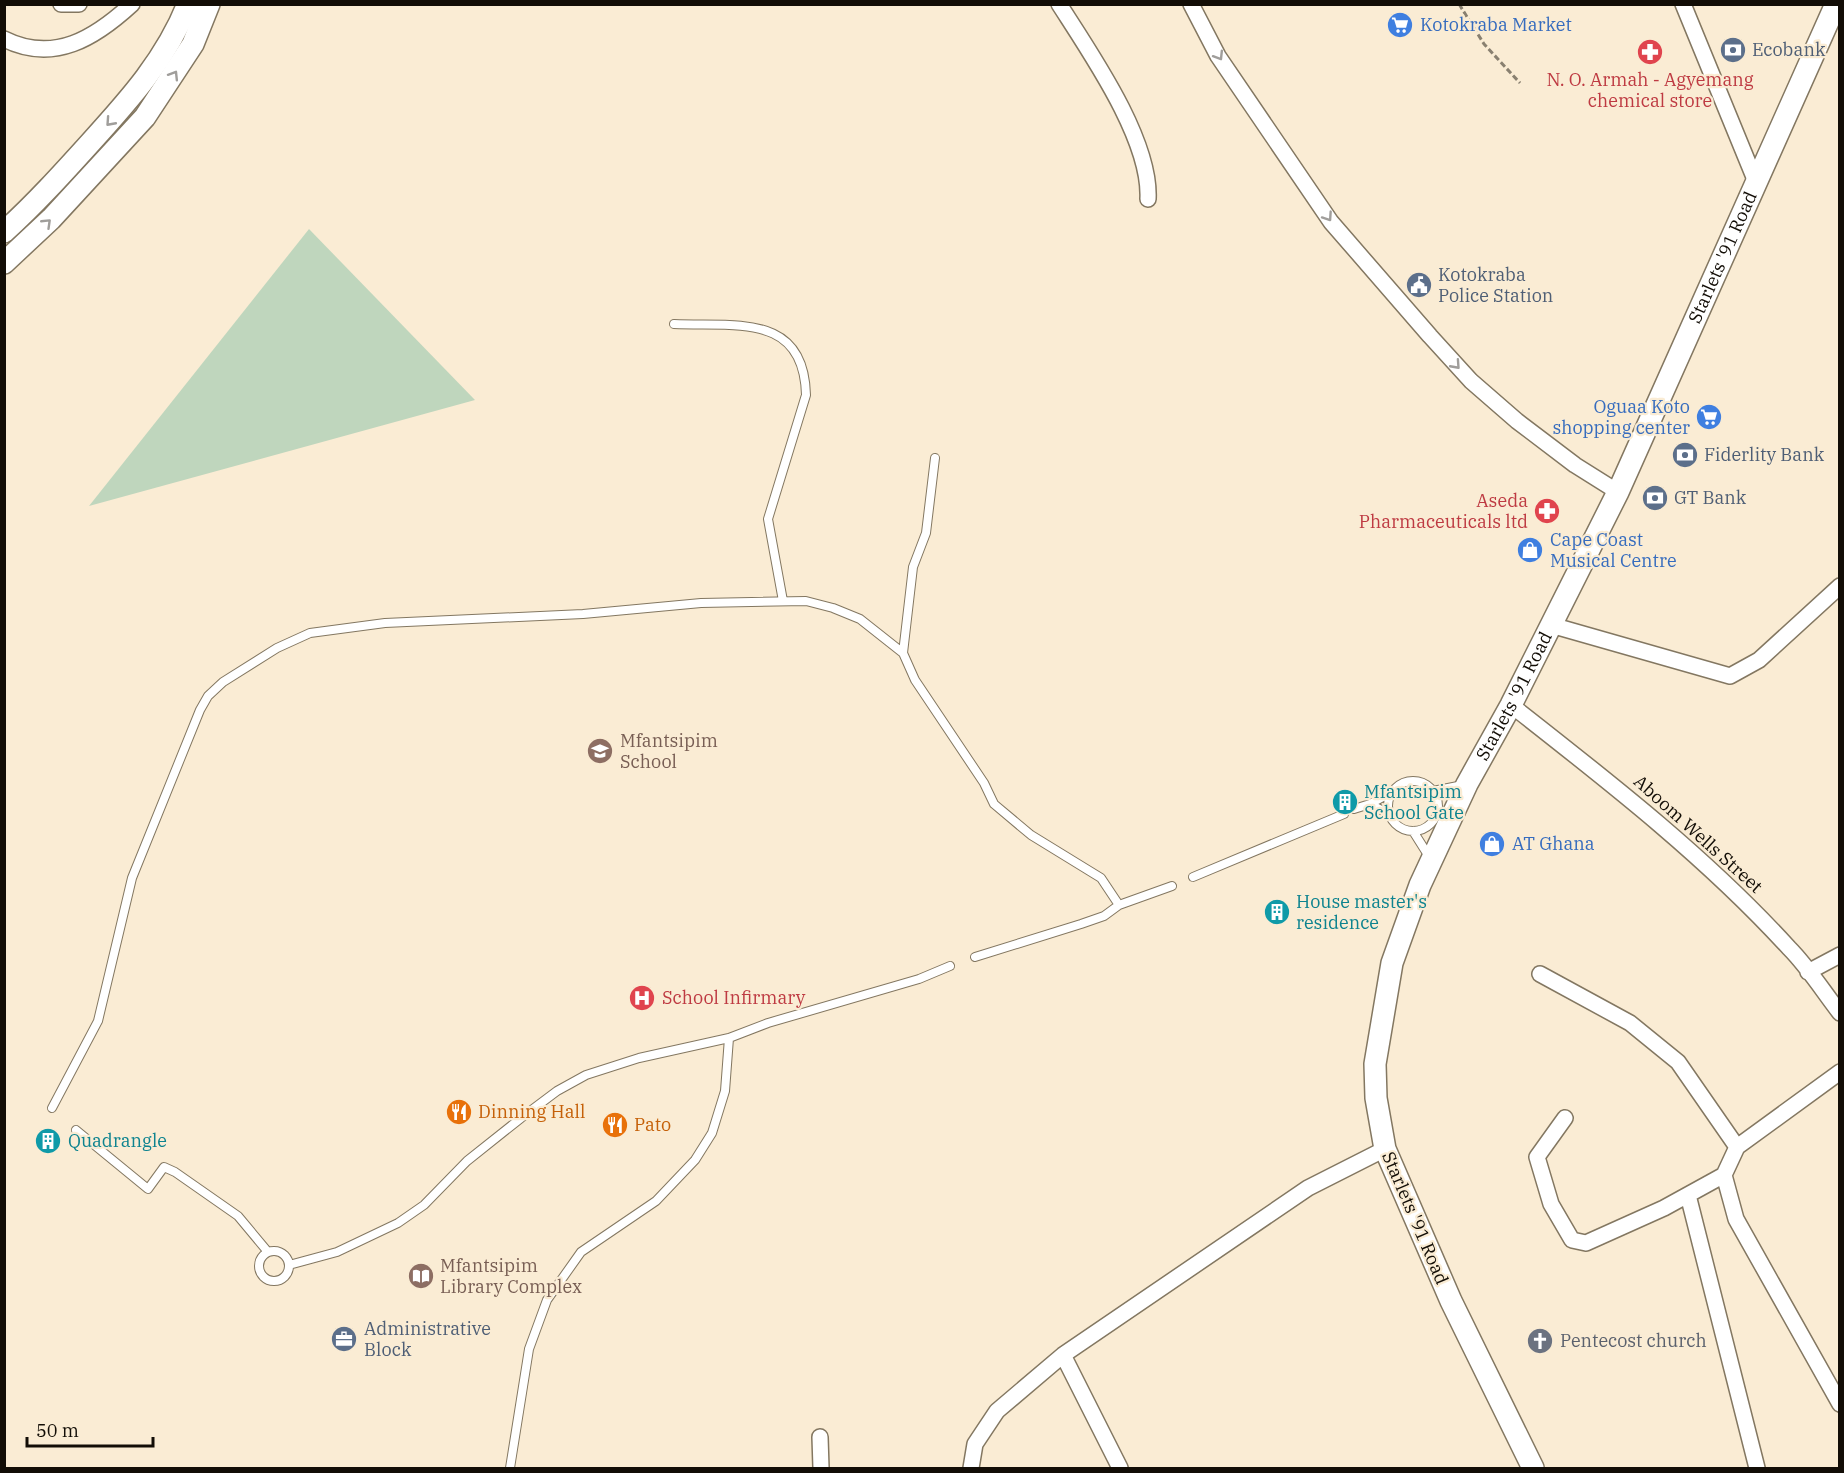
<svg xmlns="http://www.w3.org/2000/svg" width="1844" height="1473" font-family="'IBM Plex Serif',serif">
  <rect width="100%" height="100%" fill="#faecd4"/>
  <!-- green -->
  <path fill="#bfd6bd" d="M309 229 475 400 89 506Z"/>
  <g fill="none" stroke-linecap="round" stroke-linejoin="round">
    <!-- lane casing -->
    <g stroke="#837761" stroke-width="10">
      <path id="lane" d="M674 324C735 327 804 312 806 395L768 519 783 601
        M903 653 913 567 926 533 935 458
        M1388 806a25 25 0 1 1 50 0a25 25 0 1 1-50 0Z
        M1433 791 1463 785
        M1370 804 1392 792
        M1354 809 1370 804 1389 814
        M1413 831 1430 858
        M1193 877 1344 814
        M975 957 1081 924 1104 916 1119 905 1172 886
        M52 1108 98 1021 132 878 200 710 208 696 223 682 277 648 310 633 385 623 583 614 701 603 806 601 833 608 860 619 903 653 915 680 984 783 994 804 1031 835 1101 878 1119 905
        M76 1130 148 1189 164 1167 175 1172 238 1216 268 1252
        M259 1266a15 15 0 1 1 30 0a15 15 0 1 1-30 0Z
        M289 1265 337 1252 398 1223 424 1205 467 1161 521 1118 557 1091 586 1075 639 1058 729 1038 768 1023 919 979 950 966
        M510 1468 529 1349 547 1300 581 1252 656 1201 695 1160 712 1133 725 1091 729 1038"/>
    </g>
    <!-- street casing -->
    <g stroke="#837761" stroke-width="18">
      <path id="street" d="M61 4H79
        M1059 4C1091 54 1151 140 1148 199
        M1191 4 1218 56 1331 222 1430 336 1471 381 1517 421 1575 465 1618 492
        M1683 4 1756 182
        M4 39C54 64 95 38 132 4
        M1551 625 1730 676 1759 660 1840 586
        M1511 705C1608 781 1706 857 1789 948 1808 967 1823 991 1840 1013
        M1808 972 1840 955
        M1540 974 1630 1023 1678 1062 1737 1147
        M1840 1072 1737 1147 1724 1175 1736 1219 1840 1404
        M1565 1118 1537 1157 1551 1204 1572 1240 1586 1243 1664 1208 1724 1175
        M1688 1195 1757 1468
        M1063 1355 1120 1468
        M820 1437 821 1468
        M971 1468 975 1444 997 1411 1063 1355 1308 1188 1385 1149"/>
    </g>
    <!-- secondary casing -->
    <g stroke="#837761" stroke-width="24">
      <g id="secondary">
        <path d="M4 232C35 204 63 173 91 142 130 99 166 59 188 4"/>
        <path d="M4 263 51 219 145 117 193 44 209 4"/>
        <path id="s1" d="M1533 1468 1451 1301 1385 1149 1376 1098 1375 1064 1392 963 1420 885 1467 784 1511 705 1618 492 1836 4"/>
      </g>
    </g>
    <!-- path -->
    <path stroke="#898070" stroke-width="3" stroke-dasharray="6 3" stroke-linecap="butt" d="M1459 4 1484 44 1520 83"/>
    <!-- lane -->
    <use href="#lane" stroke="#fff" stroke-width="8"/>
    <!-- street -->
    <use href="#street" stroke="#fff" stroke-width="15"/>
    <!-- secondary -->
    <use href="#secondary" stroke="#fff" stroke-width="21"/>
  </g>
  <!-- one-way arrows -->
  <defs><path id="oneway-chevron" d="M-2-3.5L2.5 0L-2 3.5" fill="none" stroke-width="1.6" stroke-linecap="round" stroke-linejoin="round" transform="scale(1.5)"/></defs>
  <g stroke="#a09e9b">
    <use href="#oneway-chevron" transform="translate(1219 56) rotate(58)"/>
    <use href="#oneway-chevron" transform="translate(174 75) rotate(-58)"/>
    <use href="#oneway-chevron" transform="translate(110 122) rotate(132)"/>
    <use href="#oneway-chevron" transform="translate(1328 217) rotate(56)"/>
    <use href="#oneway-chevron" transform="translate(47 223) rotate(-44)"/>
    <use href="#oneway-chevron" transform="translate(1456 365) rotate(48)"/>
  </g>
  <!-- icons -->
  <defs>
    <g id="supermarket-disc" transform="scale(1.35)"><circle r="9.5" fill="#3f7fe0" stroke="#faecd4"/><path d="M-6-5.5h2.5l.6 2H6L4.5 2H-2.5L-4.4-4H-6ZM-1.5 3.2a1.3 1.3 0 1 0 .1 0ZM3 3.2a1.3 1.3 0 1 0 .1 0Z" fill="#fff"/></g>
    <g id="bank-disc" transform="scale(1.35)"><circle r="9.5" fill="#5c6f8a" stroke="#faecd4"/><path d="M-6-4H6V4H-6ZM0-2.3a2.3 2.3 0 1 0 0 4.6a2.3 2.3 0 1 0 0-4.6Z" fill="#fff"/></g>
    <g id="pharmacy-disc" transform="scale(1.35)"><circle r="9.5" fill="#e0444e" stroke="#faecd4"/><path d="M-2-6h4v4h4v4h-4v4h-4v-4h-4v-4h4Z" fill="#fff"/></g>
    <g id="civic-disc" transform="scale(1.35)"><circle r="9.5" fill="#5c6f8a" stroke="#faecd4"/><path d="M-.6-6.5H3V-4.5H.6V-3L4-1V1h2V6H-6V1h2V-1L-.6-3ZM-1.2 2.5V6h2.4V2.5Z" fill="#fff"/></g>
    <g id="shop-disc" transform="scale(1.35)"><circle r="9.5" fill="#3f7fe0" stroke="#faecd4"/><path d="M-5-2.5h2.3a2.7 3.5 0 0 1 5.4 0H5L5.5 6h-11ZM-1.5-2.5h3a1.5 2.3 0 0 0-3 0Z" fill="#fff"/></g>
    <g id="school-disc" transform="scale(1.35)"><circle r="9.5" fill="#8d6e63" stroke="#faecd4"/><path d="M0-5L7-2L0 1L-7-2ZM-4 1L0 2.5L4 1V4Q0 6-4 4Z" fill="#fff"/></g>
    <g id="building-disc" transform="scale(1.35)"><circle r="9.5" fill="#0f9aa8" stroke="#faecd4"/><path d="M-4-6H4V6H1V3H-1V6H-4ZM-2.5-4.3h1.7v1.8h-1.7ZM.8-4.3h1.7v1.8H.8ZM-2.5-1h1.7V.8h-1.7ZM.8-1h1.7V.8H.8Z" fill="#fff"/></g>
    <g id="hospital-disc" transform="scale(1.35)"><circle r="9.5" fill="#e0444e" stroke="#faecd4"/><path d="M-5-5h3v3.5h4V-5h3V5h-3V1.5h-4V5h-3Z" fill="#fff"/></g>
    <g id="restaurant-disc" transform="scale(1.35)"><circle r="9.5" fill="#e8710a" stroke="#faecd4"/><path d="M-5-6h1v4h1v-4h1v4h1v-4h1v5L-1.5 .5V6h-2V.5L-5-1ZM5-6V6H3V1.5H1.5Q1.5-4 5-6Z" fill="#fff"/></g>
    <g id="library-disc" transform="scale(1.35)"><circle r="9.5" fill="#8d6e63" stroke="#faecd4"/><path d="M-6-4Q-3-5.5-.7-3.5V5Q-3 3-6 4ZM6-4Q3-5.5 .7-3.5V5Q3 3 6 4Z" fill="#fff"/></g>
    <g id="office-disc" transform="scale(1.35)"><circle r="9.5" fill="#5c6f8a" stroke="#faecd4"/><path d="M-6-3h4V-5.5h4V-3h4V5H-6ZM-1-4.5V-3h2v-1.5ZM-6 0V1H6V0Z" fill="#fff"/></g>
    <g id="church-disc" transform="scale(1.35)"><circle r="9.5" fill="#6b7280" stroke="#faecd4"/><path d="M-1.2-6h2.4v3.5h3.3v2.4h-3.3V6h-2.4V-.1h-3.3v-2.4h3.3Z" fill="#fff"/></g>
  </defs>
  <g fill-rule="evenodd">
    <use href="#supermarket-disc" x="1400" y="25"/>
    <use href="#bank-disc" x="1733" y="50"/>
    <use href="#pharmacy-disc" x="1650" y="52"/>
    <use href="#civic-disc" x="1419" y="285"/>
    <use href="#supermarket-disc" x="1709" y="417"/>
    <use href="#bank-disc" x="1685" y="455"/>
    <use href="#bank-disc" x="1655" y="498"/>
    <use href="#pharmacy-disc" x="1547" y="511"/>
    <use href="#shop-disc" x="1530" y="550"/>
    <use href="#school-disc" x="600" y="751"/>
    <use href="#building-disc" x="1345" y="802"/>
    <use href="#shop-disc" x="1492" y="844"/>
    <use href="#building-disc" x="1277" y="912"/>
    <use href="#hospital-disc" x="642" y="998"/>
    <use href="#restaurant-disc" x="459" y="1112"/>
    <use href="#restaurant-disc" x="615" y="1125"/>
    <use href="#building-disc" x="48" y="1141"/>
    <use href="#library-disc" x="421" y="1276"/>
    <use href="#office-disc" x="344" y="1339"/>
    <use href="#church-disc" x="1540" y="1341"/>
  </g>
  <g text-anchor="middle" stroke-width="4.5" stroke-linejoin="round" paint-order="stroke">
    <!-- shop labels -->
    <g font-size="18" fill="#366cbe" stroke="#faecd4" text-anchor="start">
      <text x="1420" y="31">Kotokraba Market</text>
      <text x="1690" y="413" text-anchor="end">Oguaa Koto<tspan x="1690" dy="21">shopping center</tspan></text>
      <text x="1550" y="546">Cape Coast<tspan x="1550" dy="21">Musical Centre</tspan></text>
      <text x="1512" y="850">AT Ghana</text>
    </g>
    <!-- service labels -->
    <g font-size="18" fill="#4e5e75" stroke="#faecd4" text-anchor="start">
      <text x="1752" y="56">Ecobank</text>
      <text x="1438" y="281">Kotokraba<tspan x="1438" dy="21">Police Station</tspan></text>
      <text x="1704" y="461">Fiderlity Bank</text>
      <text x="1674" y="504">GT Bank</text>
      <text x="364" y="1335">Administrative<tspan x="364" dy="21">Block</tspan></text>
    </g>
    <!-- health labels -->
    <g font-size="18" fill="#be3a42" stroke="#faecd4">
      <text x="1650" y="86">N. O. Armah - Agyemang<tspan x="1650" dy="21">chemical store</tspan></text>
      <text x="1528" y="507" text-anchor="end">Aseda<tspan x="1528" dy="21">Pharmaceuticals ltd</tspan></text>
      <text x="662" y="1004" text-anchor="start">School Infirmary</text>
    </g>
    <!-- street labels -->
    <g font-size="18" fill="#120d06" stroke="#faecd4">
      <text dy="6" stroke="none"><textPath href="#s1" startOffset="1320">Starlets '91 Road</textPath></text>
      <text dy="6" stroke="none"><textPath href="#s1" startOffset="834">Starlets '91 Road</textPath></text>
      <text transform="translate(1698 834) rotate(42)" y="6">Aboom Wells Street</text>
      <text transform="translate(1415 1218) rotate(67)" y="6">Starlets '91 Road</text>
    </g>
    <!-- education labels -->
    <g font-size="18" fill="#785e54" stroke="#faecd4" text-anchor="start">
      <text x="620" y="747">Mfantsipim<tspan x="620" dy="21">School</tspan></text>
      <text x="440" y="1272">Mfantsipim<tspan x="440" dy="21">Library Complex</tspan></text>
    </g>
    <!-- culture labels -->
    <g font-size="18" fill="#0d838f" stroke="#faecd4" text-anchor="start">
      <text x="1364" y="798">Mfantsipim<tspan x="1364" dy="21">School Gate</tspan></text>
      <text x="1296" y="908">House master's<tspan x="1296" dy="21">residence</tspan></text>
      <text x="68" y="1147">Quadrangle</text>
    </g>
    <!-- food labels -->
    <g font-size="18" fill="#c56008" stroke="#faecd4" text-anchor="start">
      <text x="478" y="1118">Dinning Hall</text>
      <text x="634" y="1131">Pato</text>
    </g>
    <!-- worship labels -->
    <g font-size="18" fill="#5b616d" stroke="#faecd4" text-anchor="start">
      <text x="1560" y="1347">Pentecost church</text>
    </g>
  </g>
  <!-- border -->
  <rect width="1844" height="1473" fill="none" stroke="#120d06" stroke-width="12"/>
  <!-- scale -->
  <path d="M27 1437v9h126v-9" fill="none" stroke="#120d06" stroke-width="3"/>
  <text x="36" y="1437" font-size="18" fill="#120d06" stroke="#faecd4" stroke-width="4.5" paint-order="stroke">50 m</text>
</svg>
